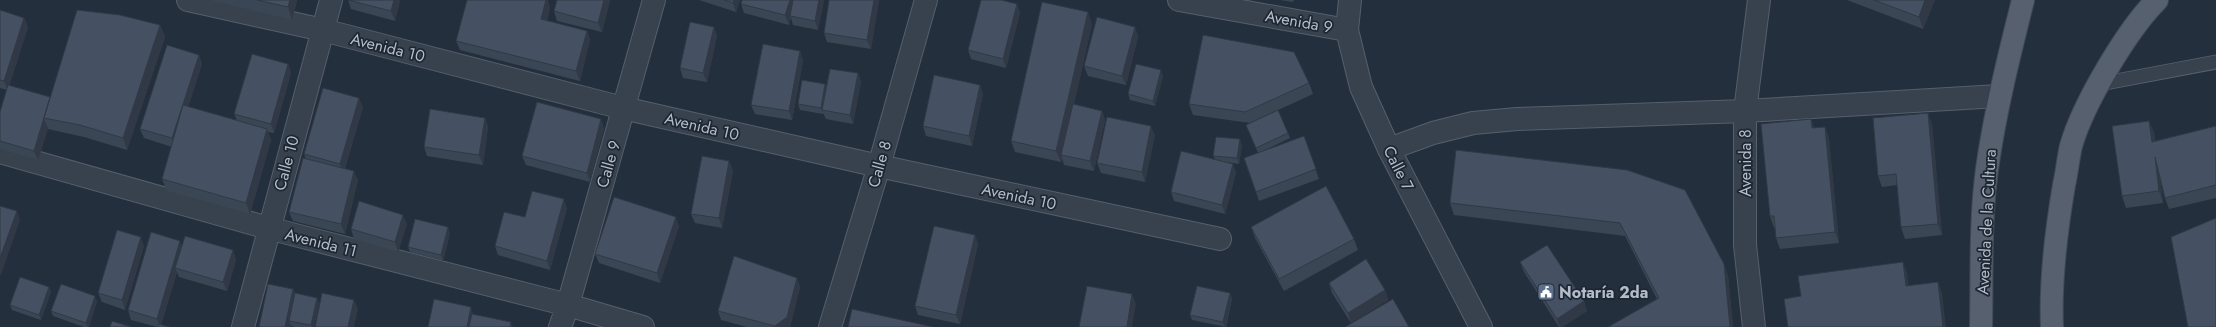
<svg xmlns="http://www.w3.org/2000/svg" width="2216" height="327" font-family="Jost,sans-serif">
  <rect width="100%" height="100%" fill="#242f3e"/>
  <g fill="none" stroke-linecap="round" stroke-linejoin="round">
    <!-- service casing -->
    <g stroke="#565f6c" stroke-width="15">
      <path id="service" d="M2100 84 2216 62"/>
    </g>
    <!-- minor casing -->
    <g stroke="#565f6c" stroke-width="24">
      <path id="minor" d="M188 0 323 30 623 108 879 166 1220 239
        M1179 0 1347 30
        M1389 149 1433 133 1473 123 1517 119 1745 111 1999 96
        M0 152 268 228 568 305 643 327
        M243 327 331 0
        M560 327 568 305 654 0
        M830 327 879 166 926 0
        M1754 327 1745 245V111L1759 0"/>
    </g>
    <!-- tertiary casing -->
    <g stroke="#565f6c" stroke-width="24">
      <path id="tertiary" d="M1350 0 1347 30 1361 87 1389 149 1481 327"/>
    </g>
    <!-- primary casing -->
    <g stroke="#414a57" stroke-width="24">
      <path id="primary" d="M1981 327C1982 275 1980 221 1987 169 1995 112 2009 56 2023 0
        M2052 327C2050 279 2056 232 2064 185 2067 172 2068 159 2071 146 2083 104 2127 30 2157 0"/>
    </g>
    <!-- service -->
    <use href="#service" stroke="#38414e" stroke-width="13"/>
    <!-- minor -->
    <use href="#minor" stroke="#38414e" stroke-width="22"/>
    <!-- tertiary -->
    <use href="#tertiary" stroke="#38414e" stroke-width="22"/>
    <!-- primary -->
    <use href="#primary" stroke="#56606e" stroke-width="22"/>
  </g>
  <!-- wall -->
  <path fill="#3b4654" d="M210 0H297L292 20Z
    M348 0H400L395 21 351 9Z
    M557 0H610L602 32 557 21 554 11Z
    M699 0H740L736 12Z
    M742 0H824L818 30 793 25 791 18 789 25 744 13 741 4Z
    M879 0 871 49 827 42 824 33Z
    M1280 0H1294L1293 2Z
    M1847 0H1935L1923 29Z
    M1017 4 1020 13 1006 68 971 59 968 50Z
    M550 7 547 21 587 31 590 40 580 81 460 50 456 41Z
    M0 10 24 18 28 27 9 86 50 97 160 25 165 37 127 150 84 137 48 129V128L38 160 0 149V112L7 90 0 88Z
    M1092 24 1074 104 1102 111 1105 120 1094 171 1064 165 1062 158 1061 162 1015 152 1011 141Z
    M714 27 717 36 707 82 683 78 680 68Z
    M1135 27 1138 37 1126 85 1088 76 1084 66Z
    M800 51 803 61 792 120 755 114 751 105Z
    M199 55 202 64 188 107 237 120 234 114 288 64 291 73 274 133 268 132 271 140 250 214 167 191 162 179 172 147 144 138 140 129Z
    M858 73 861 82 853 124 826 119 823 113V114L800 110 798 104 825 84 826 87Z
    M1163 76 1155 106 1130 100 1128 94Z
    M1309 83 1313 94 1250 123 1193 115 1189 104Z
    M980 85 983 94 972 146 926 136 923 126Z
    M363 107 345 168 358 180 345 234 293 221 289 212 306 159 304 154Z
    M485 118 488 127 483 165 427 156 424 147Z
    M1811 119 1814 128 1825 127 1829 139 1839 243 1780 249 1776 238 1775 228H1774L1770 216Z
    M1932 124 1942 235 1905 239 1901 227 1897 185 1882 187 1878 176Z
    M1246 125 1288 133 1290 138 1263 151 1304 136 1319 179 1259 201 1244 158 1258 153Z
    M2216 126V198L2169 209 2165 198 2160 178 2163 203 2126 208 2122 196 2154 132 2155 141Z
    M604 128 590 182 526 165 522 156Z
    M1155 135 1145 182 1101 173 1097 163Z
    M1242 145 1239 164 1226 162 1233 164 1236 173 1225 214 1174 201 1171 192 1215 159 1213 156Z
    M1456 150 1724 264 1728 276 1733 327H1608L1657 299 1625 236 1454 215 1450 203Z
    M729 161 733 171 722 228 695 223 691 214Z
    M567 208 550 270 498 255 495 246 525 217Z
    M407 224 398 252 354 239 351 229Z
    M679 226 660 283 599 263 595 254Z
    M1251 227 1354 239 1358 250 1284 291 1255 238Z
    M450 233 443 261 410 252 408 247Z
    M975 235 978 244 960 324 918 315 915 306Z
    M144 246 125 310 102 302 98 293Z
    M182 246 233 250 236 260 227 291 179 277 177 272 161 325 170 327H157L131 320 128 310Z
    M1520 262 1584 301 1587 311 1562 327H1559L1524 272Z
    M797 278 800 287 790 327H747L721 320 718 311Z
    M1329 283 1385 290 1388 300 1351 323 1332 293Z
    M49 287 51 292 41 320 12 310 10 305Z
    M293 289 295 293 317 298 319 304 314 327H295L291 326V325L290 327H259Z
    M1230 293 1232 299 1226 327 1192 320 1190 315Z
    M97 301 89 327H84L53 316 51 311Z"/>
  <!-- shaded-wall -->
  <path fill="#303945" d="M290 0H297L292 20 288 7Z
    M394 0H400L395 21 391 11Z
    M546 0H548L550 7 545 29 541 19Z
    M604 0H610L602 32 598 23Z
    M734 0H740L736 12 733 3Z
    M790 0H795L790 16 791 18 789 25 785 15Z
    M819 0H824L818 30 815 21Z
    M874 0H879L871 49 867 40Z
    M1925 0H1935L1923 29 1919 17Z
    M1017 4 1020 13 1006 68 1003 59Z
    M1088 12 1092 24 1062 156 1061 155 1062 158 1061 162 1056 151Z
    M24 18 28 27 8 90 4 81Z
    M160 25 165 37 127 150 123 138Z
    M714 27 717 36 707 82 703 73Z
    M1135 27 1138 37 1126 85 1122 76Z
    M587 31 590 40 580 81 576 71Z
    M800 51 803 61 792 120 789 111Z
    M199 55 202 64 175 148 172 138Z
    M288 64 291 73 274 133 271 124Z
    M1161 70 1163 76 1155 106 1153 101Z
    M858 73 861 82 853 124 850 115Z
    M825 84 827 89 822 110 823 114 821 108Z
    M980 85 983 94 972 146 969 136Z
    M359 98 363 107 343 173 340 164Z
    M1102 111 1105 120 1094 171 1090 161Z
    M1928 113 1932 124 1942 235 1938 224Z
    M485 118 488 127 483 165 479 155Z
    M44 119 48 128 38 160 34 151Z
    M601 119 604 128 590 182 587 173Z
    M1811 119 1815 130 1812 128Z
    M2149 121 2154 132 2156 154 2152 142Z
    M1151 126 1155 135 1145 182 1142 172Z
    M1825 127 1829 139 1839 243 1835 232Z
    M267 129 271 140 250 214 246 203Z
    M1240 139 1242 145 1239 164 1237 158Z
    M2155 157 2159 168 2163 203 2159 191Z
    M729 161 733 171 722 228 719 218Z
    M1233 164 1236 173 1225 214 1222 205Z
    M354 171 358 180 345 234 341 224Z
    M564 199 567 208 550 270 547 261Z
    M17 211 20 220 1 275 0 274V258Z
    M403 215 407 224 398 252 395 242Z
    M676 217 679 226 660 283 657 273Z
    M448 227 450 233 443 261 441 255Z
    M975 235 978 244 960 324 956 315Z
    M141 237 144 246 125 310 122 300Z
    M180 241 183 250 175 268 177 272 160 327 157 319Z
    M233 250 236 260 227 291 223 282Z
    M1903 262 1907 273 1910 297 1906 286Z
    M1724 264 1728 276 1733 327H1730Z
    M797 278 800 287 790 327H775V326Z
    M1938 282 1942 293 1946 327H1943Z
    M49 287 51 292 41 320 39 315Z
    M293 289 297 299 289 321 291 325 290 327H285Z
    M1385 290 1388 300 1351 323 1348 313Z
    M1230 293 1232 299 1225 327 1223 322Z
    M1132 294 1136 304 1132 327H1127Z
    M95 296 97 301 89 327H88L86 323Z
    M317 298 319 304 314 327H312L311 325Z
    M354 300 358 309 354 327H348Z
    M1584 301 1587 311 1562 327H1560L1557 319Z
    M471 307 474 316 472 327H467Z
    M511 322 513 327H510Z"/>
  <!-- building -->
  <path fill="#455162" stroke="#303945" d="M257 0H290L288 7Z
    M348 0H394L391 11Z
    M467 0H546L541 19 587 31 576 71 456 41Z
    M557 0H604L598 23 554 11Z
    M724 0H734L733 3Z
    M742 0H790L785 15 741 4Z
    M793 0H819L815 21 790 16Z
    M829 0H874L867 40 824 33Z
    M981 0H1001L1017 4 1003 59 968 50Z
    M1874 0H1925L1919 17Z
    M1042 2 1088 12 1056 151 1011 141Z
    M0 10 24 18 4 81 0 80Z
    M77 10 120 15 160 25 123 138 80 125 44 118Z
    M1097 17 1135 27 1122 76 1084 66Z
    M690 22 714 27 703 73 680 68Z
    M1203 35 1294 52 1309 83 1245 112 1189 104Z
    M763 44 800 51 789 111 751 105Z
    M167 45 199 55 172 138 140 129Z
    M252 54 288 64 271 124 234 114Z
    M1136 64 1161 70 1153 101 1128 94Z
    M830 69 858 73 850 115 822 110Z
    M934 75 980 85 969 136 923 126Z
    M802 80 825 84 821 108 798 104Z
    M8 85 50 97 34 151 0 141V112Z
    M323 88 359 98 340 164 304 154Z
    M537 102 601 119 587 173 522 156Z
    M1073 104 1102 111 1090 161 1061 155Z
    M183 105 267 129 246 203 162 179Z
    M430 109 485 118 479 155 424 147Z
    M1278 110 1288 133 1256 148 1246 125Z
    M1928 113 1938 224 1901 227 1896 174 1878 176 1873 118Z
    M1107 117 1151 126 1142 172 1097 163Z
    M1811 119 1812 128 1825 127 1835 232 1776 238 1774 216H1770L1761 124Z
    M2149 121 2152 142 2216 126V185L2165 198 2155 157 2159 191 2122 196 2112 126Z
    M1304 136 1316 169 1256 192 1244 158Z
    M1216 137 1240 139 1237 158 1213 156Z
    M1456 150 1627 170 1685 190 1724 264 1730 327H1608L1659 298 1620 223 1450 203Z
    M1181 151 1233 164 1222 205 1171 192Z
    M702 156 729 161 719 218 691 214Z
    M303 158 354 171 341 224 289 212Z
    M1326 186 1354 239 1279 279 1251 227Z
    M532 191 564 199 547 261 495 246 504 212 525 217Z
    M614 197 676 217 657 273 595 254Z
    M359 201 403 215 395 242 351 229Z
    M0 206 17 211 0 258Z
    M2216 218V327H2188L2171 237Z
    M415 219 448 227 441 255 408 247Z
    M934 226 975 235 956 315 915 306Z
    M117 230 141 237 122 300 98 293Z
    M151 232 180 241 157 319 128 310Z
    M185 236 233 250 223 282 175 268Z
    M1547 245 1584 301 1557 319 1520 262Z
    M734 256 797 278 787 317 775 326 718 311Z
    M1366 259 1385 290 1348 313 1329 283Z
    M1903 262 1906 286 1938 282 1943 327H1788L1784 299 1801 296 1798 276Z
    M20 277 49 287 39 315 10 305Z
    M61 284 95 296 86 323 51 311Z
    M268 284 293 289 285 327H259Z
    M1087 286 1132 294 1127 327H1079Z
    M1197 286 1230 293 1223 322 1190 315Z
    M295 293 317 298 311 325 289 321Z
    M322 293 354 300 348 327H315Z
    M434 299 471 307 467 327H428Z
    M1393 299 1409 327H1345Z
    M852 309 933 327H848Z
    M472 314 511 322 510 327H469Z
    M112 321 131 327H110Z
    M159 324 170 327H158Z"/>
  <!-- icons -->
  <defs>
    <g id="civic-square" transform="scale(0.9)"><rect x="-9" y="-9" width="18" height="18" rx="4" fill="#5c6f8a" stroke="#1d2633"/><path d="M-.6-6.5H3V-4.5H.6V-3L4-1V1h2V6H-6V1h2V-1L-.6-3ZM-1.2 2.5V6h2.4V2.5Z" fill="#fff"/></g>
  </defs>
  <g fill-rule="evenodd">
    <use href="#civic-square" x="1546" y="292"/>
  </g>
  <g text-anchor="middle" stroke-width="3.5" stroke-linejoin="round" paint-order="stroke">
    <!-- street labels -->
    <g font-size="16" fill="#b4bcc9" stroke="#1d2633">
      <text transform="translate(1299 21) rotate(10)" y="6">Avenida 9</text>
      <text transform="translate(388 47) rotate(14)" y="6">Avenida 10</text>
      <text transform="translate(702 126) rotate(13)" y="6">Avenida 10</text>
      <text transform="translate(286 163) rotate(-75)" y="6">Calle 10</text>
      <text transform="translate(1745 163) rotate(-90)" y="6">Avenida 8</text>
      <text transform="translate(608 164) rotate(-74)" y="6">Calle 9</text>
      <text transform="translate(879 164) rotate(-74)" y="6">Calle 8</text>
      <text transform="translate(1399 168) rotate(63)" y="6">Calle 7</text>
      <text transform="translate(1019 196) rotate(12)" y="6">Avenida 10</text>
      <text transform="translate(1986 222) rotate(-87)" y="6">Avenida de la Cultura</text>
      <text transform="translate(321 242) rotate(14)" y="6">Avenida 11</text>
    </g>
    <!-- poi labels -->
    <g font-size="16" font-weight="bold" fill="#b4bcc9" stroke="#1d2633" text-anchor="start">
      <text x="1559" y="298">Notaría 2da</text>
    </g>
  </g>
</svg>
